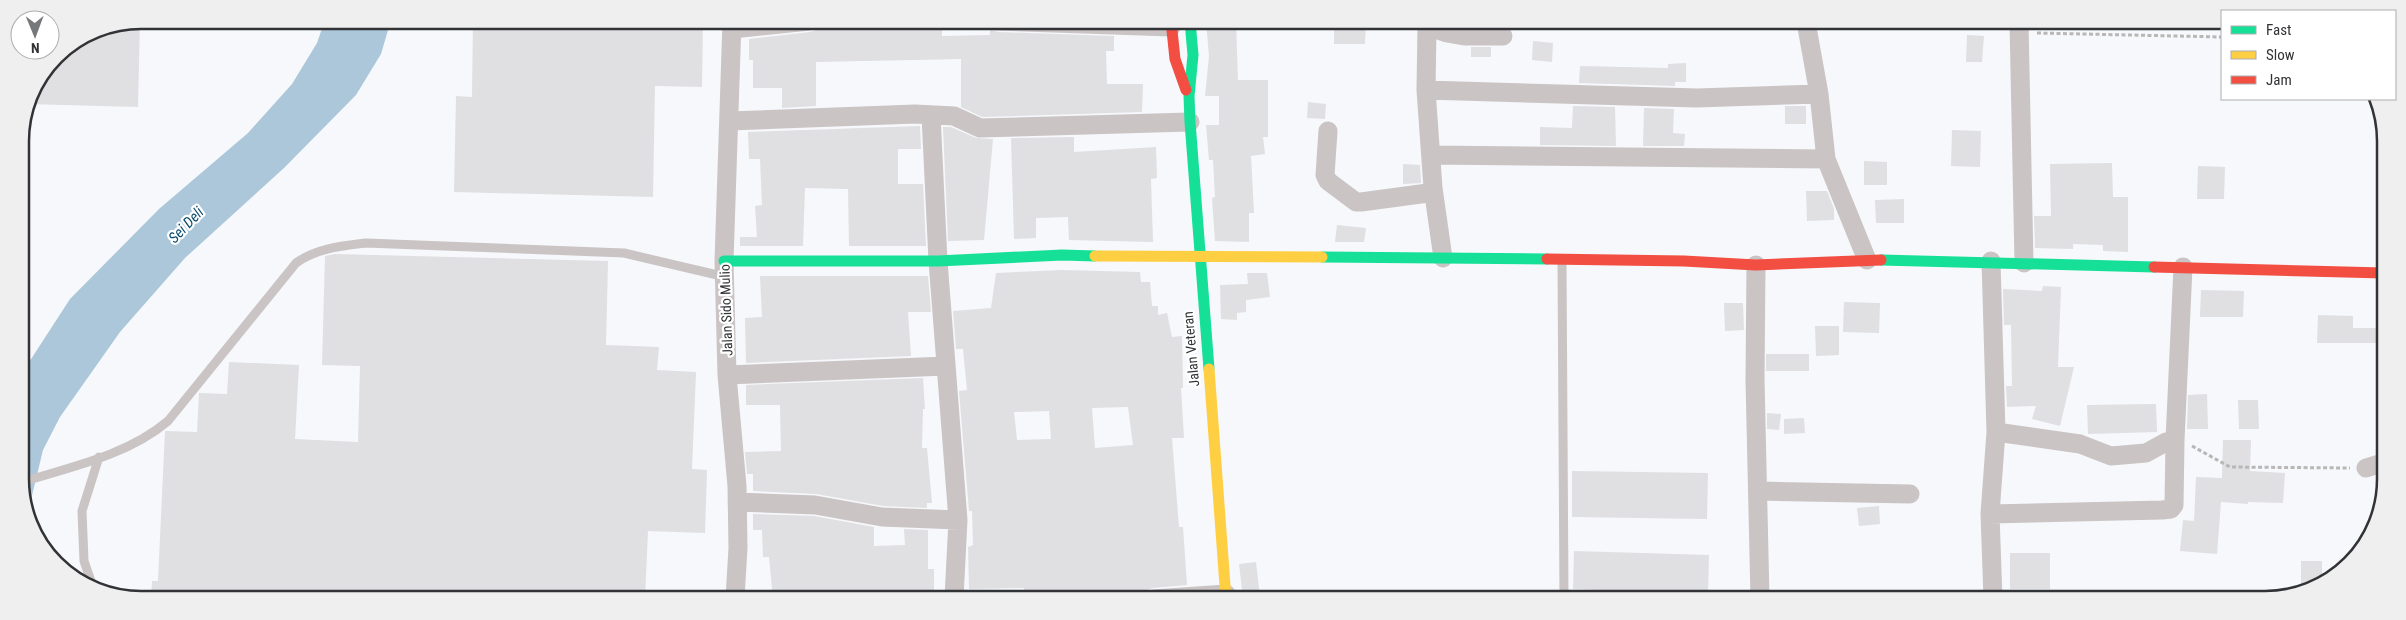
<svg xmlns="http://www.w3.org/2000/svg" width="2406" height="620" font-family="'Roboto Condensed',sans-serif">
  <rect width="100%" height="100%" fill="#f6f8fb"/>
  <!-- water -->
  <path fill="#acc7da" d="M325 20H391L381 54 356 95 284 168 185 258 120 332 60 417 43 450 28 512 22 503V373L70 299 159 209 248 133 292 84 317 43Z"/>
  <!-- building -->
  <path fill="#e0dfe2" fill-rule="evenodd" d="M140 20 138 107 27 104 29 95 56 55 95 29Z
    M473 20 703 21 702 87 655 86 653 197 454 192 456 96 472 97Z
    M927 21H942V36L990 35V29L998 32 1114 36V51H1106L1107 84H1143L1142 112 982 117 961 107V59L816 62V106L782 108V88H753V60H749V39L810 32 816 30 820 24 823 25 913 24Z
    M1206 21H1236L1238 80H1268V137H1263L1265 154 1251 156 1254 213H1249V242L1215 241 1212 198 1215 197 1213 160H1209L1206 125H1219V96H1205L1209 56Z
    M1334 21 1366 22 1365 44H1334Z
    M1967 35 1984 36 1982 62H1966Z
    M1533 41 1553 43 1552 62 1532 60Z
    M1471 47H1491V57H1471Z
    M1686 63V82H1675V86L1579 83 1580 66 1668 68V64Z
    M1308 102 1326 104 1325 119 1307 118Z
    M1573 106 1615 107 1616 146 1540 145V127L1572 128Z
    M1785 106H1806V124H1785Z
    M1644 108 1674 109 1673 133 1685 134 1684 146H1643Z
    M920 126 921 149H898V184H923L926 246H849L848 189 805 188 803 246H740V237H757L755 206 762 205 760 159H749L748 132Z
    M943 127H951L976 138 993 139 984 240 948 241Z
    M1952 130 1981 131 1980 167 1951 166Z
    M1074 137V152L1156 147 1157 178 1151 179 1153 242 1069 240 1068 217 1036 218V238L1014 239 1011 138Z
    M1864 161 1887 162V185H1864Z
    M2112 163 2113 197H2128V252L2103 251V245L2073 244V249L2035 248 2034 216H2051L2050 164Z
    M1403 164 1420 165 1421 183 1403 184Z
    M2198 166 2225 167 2224 199H2197Z
    M1806 191H1827L1834 209V220L1807 221Z
    M1904 199V223H1876L1875 200Z
    M1337 225 1366 228 1364 242H1335Z
    M335 254 608 261 606 345 659 347 657 370 696 372 692 469 707 470 705 533 648 531 645 598H151L152 581H158L165 431 197 432 199 393 227 394 229 362 299 365 295 439 358 442 360 366 322 365 325 256Z
    M1062 270 1140 272 1141 282H1150L1152 306H1158V315L1167 313 1172 337 1182 336 1183 388H1181L1184 438H1172L1179 527H1183L1187 585 1153 588 1147 590 1143 596H1140V591L1110 592V598L1092 599H1032L1031 590 1024 591V588L969 589 968 547 973 545 972 511H969L959 391 967 390 963 349H956L953 311 991 308 996 273ZM1128 407 1133 445 1095 448 1092 408ZM1049 411 1051 439 1017 440 1014 412Z
    M1247 273H1267L1270 297 1246 300V312L1237 313V320L1221 319 1220 285 1248 284Z
    M760 276H928L931 312H908L911 356 746 363 745 318 762 317Z
    M2043 286 2061 287 2058 367H2074L2060 426 2032 419 2036 406 2007 407 2006 386H2012L2011 325H2004L2003 289 2042 291Z
    M2201 290 2244 291 2243 317H2200Z
    M1844 302 1880 303 1879 333 1843 332Z
    M1724 303H1743L1744 330 1725 331Z
    M2318 315 2353 316V328H2384V343H2317Z
    M1815 326H1839V355L1816 356Z
    M1766 354H1809V371H1766Z
    M923 378 925 409H923L922 448H927L932 503H927V508L883 506 816 494 753 491V474H747L745 452 781 451 780 405H746V385Z
    M2207 394 2208 429H2187L2188 395Z
    M2238 400H2258L2259 429H2239Z
    M2156 404 2157 432 2088 434 2087 405Z
    M1767 413 1781 414 1779 430 1767 429Z
    M1804 418 1805 433 1784 434V419Z
    M2223 440H2251L2250 471 2285 473 2283 503 2248 502V504L2221 502 2217 554 2180 551 2183 520 2194 521 2196 477 2222 478Z
    M1572 471 1708 473 1707 519 1572 517Z
    M1879 506 1880 524 1859 526 1857 508Z
    M753 514 814 516 874 527V546L905 545 904 529 928 530V569H934V598H773L769 557H763L762 530H753Z
    M1574 551 1709 555 1708 594 1573 589Z
    M2010 553H2050V589H2010Z
    M2301 561H2322V584L2311 591 2301 593Z
    M1256 562 1260 596 1243 598 1239 564Z"/>
  <g fill="none" stroke-linecap="round" stroke-linejoin="round">
    <!-- path -->
    <path stroke="#b9b6b6" stroke-width="3" stroke-dasharray="4 2.5" stroke-linecap="butt" d="M2037 33 2222 37
      M2192 446 2230 467 2350 468"/>
    <!-- lane -->
    <path stroke="#cac4c4" stroke-width="9" d="M1562 262 1564 599
      M22 482C71 467 128 455 168 421L296 263C317 248 341 246 366 243L624 253 726 277
      M92 584 84 561 82 511 99 457"/>
    <!-- street -->
    <path stroke="#cac4c4" stroke-width="19" d="M732 21 724 261 727 375 737 486 738 548 735 598
      M998 21 1171 27
      M1427 21V26L1447 33 1464 36H1503
      M1806 22 1819 94 1826 159 1867 260
      M2019 22 2024 263
      M732 29 809 21
      M1426 90 1427 26
      M931 115 938 261 958 520 954 598
      M730 121 915 114 954 116 980 128 1190 122
      M1328 131 1325 175 1328 181 1356 202H1361L1428 193 1433 188 1426 90 1697 98 1819 94
      M1432 155 1826 159
      M1433 188 1443 258
      M1991 261 1996 432 1990 514 1993 599
      M1756 265 1755 379 1760 599
      M727 375 946 366
      M1996 432 2080 444 2111 456 2146 453 2166 442 2175 440
      M2366 468 2379 464 2384 466
      M1758 491 1910 494
      M737 502 815 505 882 517 958 520
      M1990 514 2162 510 2171 509 2174 505 2175 440 2183 267
      M1154 599 1226 594"/>
    <!-- fast -->
    <path stroke="#16e098" stroke-width="11" d="M1190 21 1193 55 1189 96 1190 122 1209 369
      M1322 257 1547 259
      M1881 260 2154 267
      M724 261H938L1062 255 1095 256"/>
    <!-- slow -->
    <path stroke="#ffcf43" stroke-width="11" d="M1095 256 1322 257
      M1209 369 1226 599"/>
    <!-- jam -->
    <path stroke="#f24e42" stroke-width="11" d="M1171 21 1175 59 1186 90
      M1547 259 1684 261 1756 265 1881 260
      M2154 267 2384 273"/>
  </g>
  <g text-anchor="middle" stroke-width="4.5" stroke-linejoin="round" paint-order="stroke">
    <!-- street labels -->
    <g font-size="14" fill="#313336" stroke="#fff">
      <text transform="translate(726 310) rotate(-92)" y="5">Jalan Sido Mulio</text>
      <text transform="translate(1191 349) rotate(-95)" y="5">Jalan Veteran</text>
    </g>
    <!-- water labels -->
    <g font-size="15" font-style="italic" fill="#074a6e" stroke="#fff">
      <text transform="translate(186 225) rotate(-46)" y="5">Sei Deli</text>
    </g>
  </g>
  <!-- crop -->
  <path d="M0 0H2406V620H0ZM141 29H2265A112 112 0 0 1 2377 141V479A112 112 0 0 1 2265 591H141A112 112 0 0 1 29 479V141A112 112 0 0 1 141 29Z" fill="#efefef" fill-rule="evenodd"/>
  <path fill="none" stroke="#313336" stroke-width="2.5" d="M141 29H2265A112 112 0 0 1 2377 141V479A112 112 0 0 1 2265 591H141A112 112 0 0 1 29 479V141A112 112 0 0 1 141 29Z"/>
  <!-- legend -->
  <rect x="2221" y="10" width="175" height="90" fill="#ffffff" stroke="#adadaf"/>
  <rect x="2231" y="26" width="25" height="8" fill="#16e098" stroke="#adadaf"/>
  <text x="2266" y="35" font-size="15" fill="#313336">Fast</text>
  <rect x="2231" y="51" width="25" height="8" fill="#ffcf43" stroke="#adadaf"/>
  <text x="2266" y="60" font-size="15" fill="#313336">Slow</text>
  <rect x="2231" y="76" width="25" height="8" fill="#f24e42" stroke="#adadaf"/>
  <text x="2266" y="85" font-size="15" fill="#313336">Jam</text>
  <!-- north arrow -->
  <g transform="translate(35 35) rotate(179)"><circle r="24" fill="#ffffff" stroke="#adadaf"/>
  <path d="M0-4L9 19L0 12L-9 19Z" fill="#76787b"/>
  <text y="-8" font-size="14" font-weight="bold" text-anchor="middle" fill="#313336">N</text>
  </g>
</svg>
